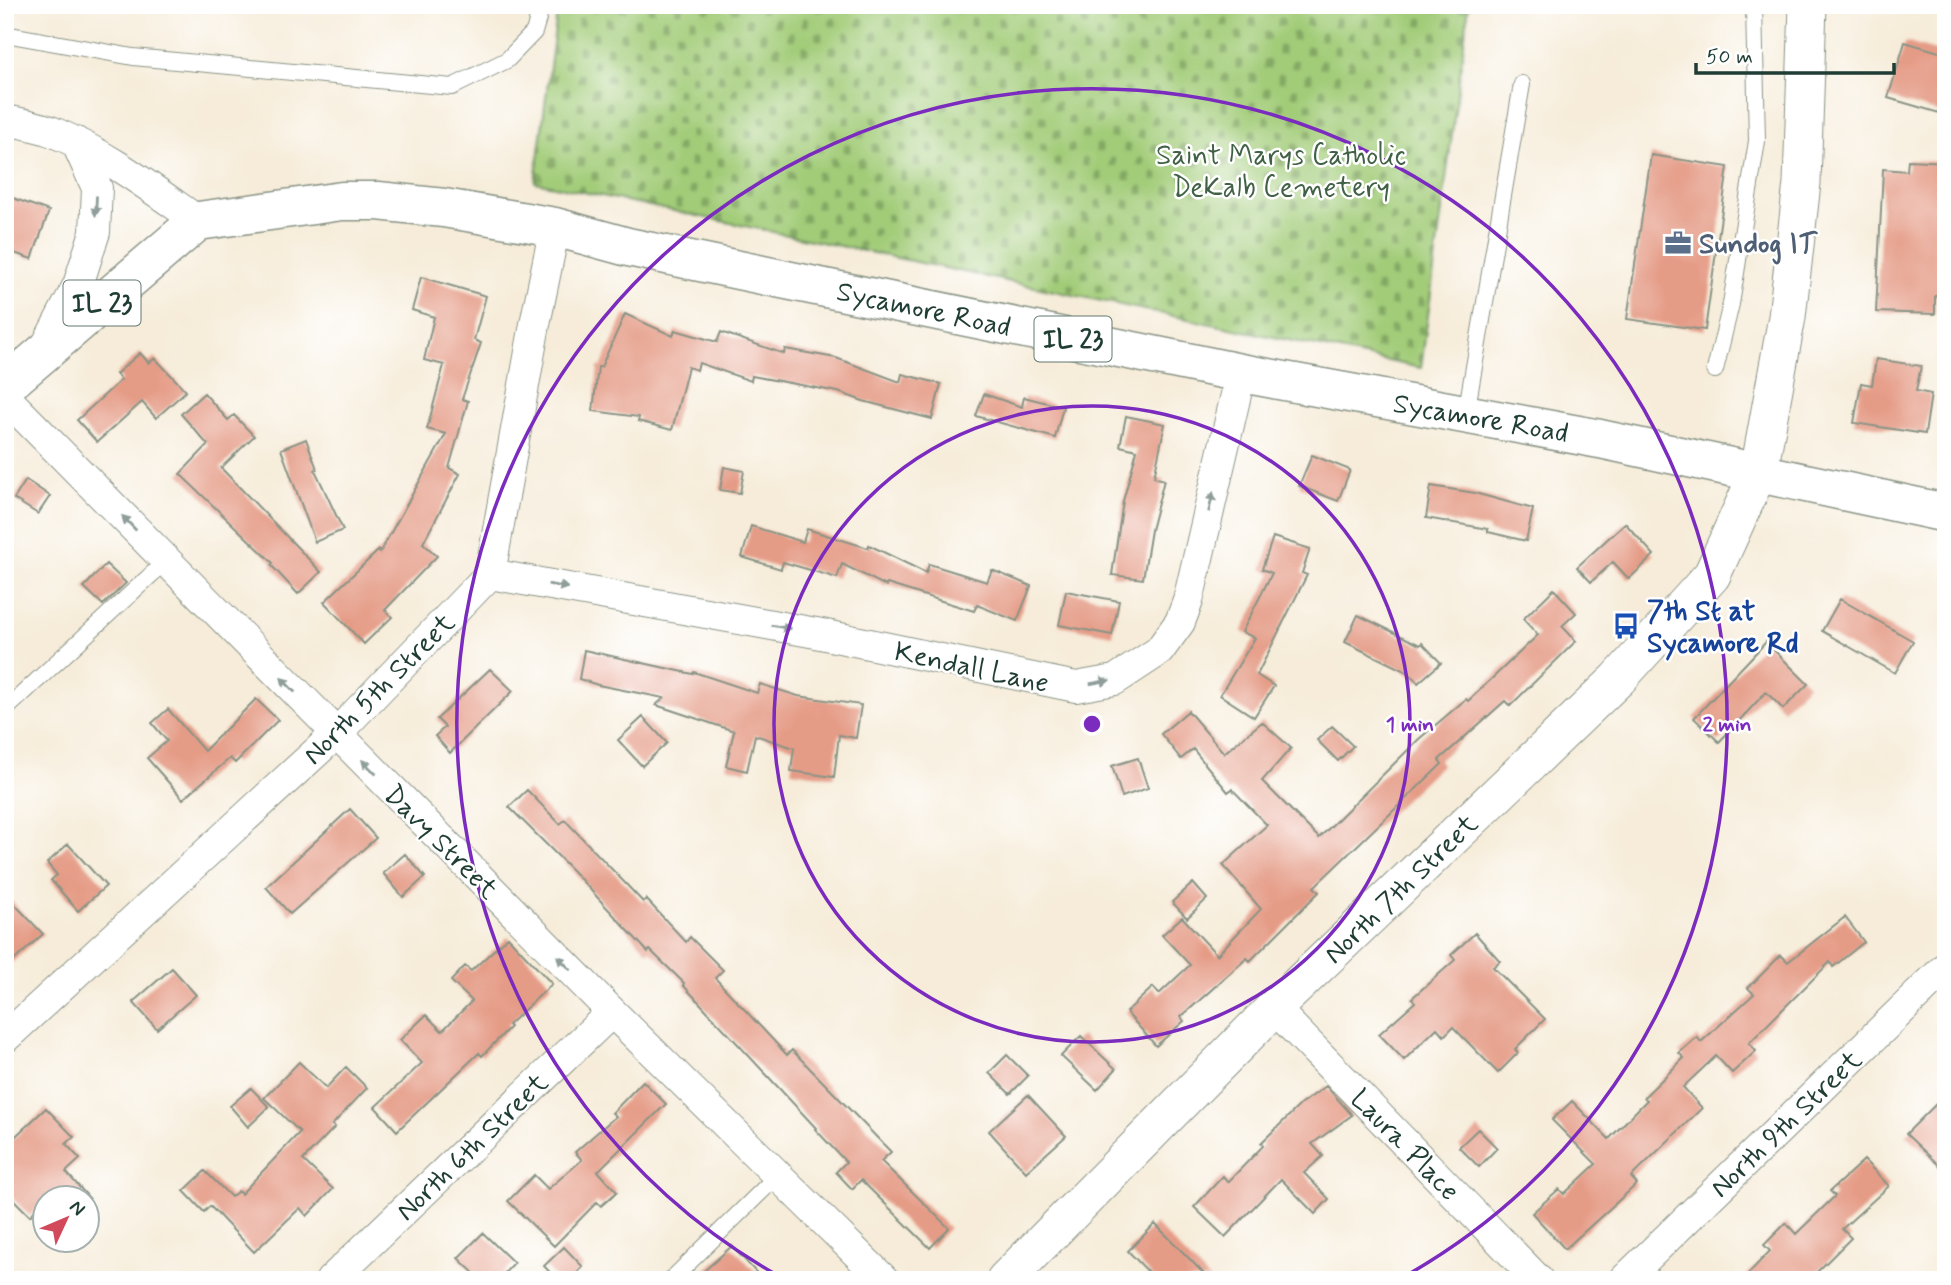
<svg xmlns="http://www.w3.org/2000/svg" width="1951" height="1285" font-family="Mynerve,sans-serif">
  <defs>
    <pattern id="cemetery-stones" width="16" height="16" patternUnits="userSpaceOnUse" patternTransform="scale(1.75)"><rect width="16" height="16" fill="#a2cc78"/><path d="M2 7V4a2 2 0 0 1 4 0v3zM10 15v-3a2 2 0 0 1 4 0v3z" fill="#83a763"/></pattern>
  </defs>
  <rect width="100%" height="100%" fill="#fff"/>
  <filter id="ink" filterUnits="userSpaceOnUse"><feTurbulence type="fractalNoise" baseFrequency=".0143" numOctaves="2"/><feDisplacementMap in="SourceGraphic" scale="14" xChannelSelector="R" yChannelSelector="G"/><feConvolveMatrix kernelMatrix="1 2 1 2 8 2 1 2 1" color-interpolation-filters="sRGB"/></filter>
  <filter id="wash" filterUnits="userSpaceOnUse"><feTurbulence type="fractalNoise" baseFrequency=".00686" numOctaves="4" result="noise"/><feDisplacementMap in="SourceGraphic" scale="28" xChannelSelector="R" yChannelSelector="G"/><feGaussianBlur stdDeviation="1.57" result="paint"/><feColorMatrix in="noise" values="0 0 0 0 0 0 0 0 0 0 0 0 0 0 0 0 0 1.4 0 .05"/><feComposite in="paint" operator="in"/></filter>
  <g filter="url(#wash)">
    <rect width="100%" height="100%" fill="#f6ecd9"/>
    <!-- cemetery -->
    <path fill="url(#cemetery-stones)" stroke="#608456" stroke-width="2" d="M558 5H1469L1421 368 535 182Z"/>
    <g id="blocks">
      <!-- building -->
      <path fill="#e59c87" d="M1905 42 1946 54V115L1888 98Z
        M1651 155 1728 167 1705 330 1627 319Z
        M1908 160 1946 162 1941 253 1946 254V297L1935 296V314L1876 312 1883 169 1907 171Z
        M10 197 49 211 32 259 5 250V210Z
        M421 277 486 296 474 340 481 343 462 399 468 401 449 468 460 474 423 543 437 556 385 610 392 617 364 644 324 602 379 550 380 552 446 434 427 429 444 365 424 360 434 317 412 310Z
        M625 314 673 336 675 330 717 342 721 332 784 354 785 349 836 358 900 382 902 374 941 384 932 419 863 401 838 392 752 376 751 381 699 363 697 370 688 367 672 430 638 421 639 417 593 411 598 367H601Z
        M140 353 149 363 155 358 186 391 156 418 142 402 97 442 77 420 121 380 116 374Z
        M1876 359 1921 366 1916 391 1931 394 1925 434 1854 423 1861 383 1872 385Z
        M204 393 228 420 234 415 254 436 221 468 321 572 298 594 271 565 273 563 180 474 208 445 181 414Z
        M984 394 1022 407 1024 397 1063 407 1055 438 976 416Z
        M1126 416 1165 424 1154 477 1164 480 1151 530 1143 579 1112 575 1123 501 1137 450 1120 446Z
        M306 439 317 469 315 470 343 530 315 542 281 449Z
        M1312 455 1350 470 1338 501 1299 486Z
        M724 467 744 471 740 493 720 490Z
        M26 480 50 496 38 514 14 499Z
        M1431 486 1475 493 1533 509 1526 541 1488 532V529L1426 518Z
        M1625 523 1654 555 1629 579 1613 562 1591 582 1577 567Z
        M751 526 803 542 807 529 868 548 869 545 926 573 929 564 987 582 992 570 1031 586 1017 621 977 605 974 611 887 584 886 586 842 564 837 578 783 562 781 569 742 557Z
        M1273 537 1310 549 1302 573 1307 575 1257 675 1274 686 1254 717 1220 695 1255 638 1242 632 1272 573 1262 569Z
        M106 564 126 583 103 605 84 587Z
        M1554 589 1576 613 1562 626 1576 641 1510 706 1505 701 1439 760 1442 764 1314 887 1319 892 1250 961 1247 958 1181 1017 1184 1021 1156 1046 1126 1012 1153 987 1159 994 1190 965 1162 935 1182 917 1217 955 1261 909 1223 865 1267 825 1232 789 1228 792 1193 749 1181 759 1161 734 1188 711 1224 753 1262 722 1291 748 1262 781 1319 838 1419 739 1466 699 1468 701 1538 635 1523 619Z
        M1066 591 1119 601 1112 635 1059 625Z
        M1840 599 1913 641 1895 673 1822 631Z
        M1358 615 1420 645 1422 643 1441 663 1418 683 1409 673 1345 642Z
        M1766 642 1808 684 1783 709 1766 692 1719 742 1694 718Z
        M584 650 693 674 694 672 757 693 760 684 798 696 861 705 856 738 839 735 834 777 791 771 794 748 755 735 747 771 726 766 734 731 656 705 664 698 598 685 579 679Z
        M490 669 513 691 450 753 435 736 445 727 437 719Z
        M256 699 278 720 235 763 230 758 183 799 147 758 167 741 152 723 168 709 204 751Z
        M643 717 667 743 642 766 618 740Z
        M1332 726 1353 746 1338 761 1317 740Z
        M1138 758 1148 788 1122 797 1112 766Z
        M527 790 560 824 565 820 643 902 646 899 686 942 690 937 723 970 715 978 787 1055 792 1050 891 1152 881 1161 949 1228 930 1248 861 1180 852 1189 836 1172 846 1162 815 1129 816 1128 683 985 684 983 650 950 648 952 572 870 509 807Z
        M350 809 376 838 290 914 266 887Z
        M68 844 106 886 78 911 51 880 57 875 47 863Z
        M405 854 425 877 403 897 383 873Z
        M1193 883 1207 899 1187 918 1172 902Z
        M5 894 43 934 5 969Z
        M1845 917 1864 942 1833 967 1830 962 1749 1043 1756 1051 1732 1073 1716 1056 1683 1087 1702 1108 1631 1177 1637 1184 1565 1249 1532 1213 1559 1189 1564 1194 1596 1164 1552 1120 1572 1101 1609 1139 1647 1100 1644 1097 1684 1058 1679 1053 1697 1037 1701 1042 1754 994 1748 988 1781 955 1788 962Z
        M1475 933 1500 961 1493 967 1545 1019 1515 1049 1518 1053 1498 1073 1453 1027 1444 1036 1437 1028 1404 1060 1379 1034 1415 1002 1412 998 1455 960 1451 955Z
        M508 937 552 984 508 1025 510 1027 482 1056 479 1053 397 1131 375 1107 422 1063 400 1040 426 1015 442 1031 472 1001 451 981 465 966 471 971Z
        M172 968 196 995 157 1029 133 1002Z
        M1081 1036 1116 1069 1097 1090 1061 1056Z
        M1007 1055 1028 1076 1010 1094 989 1073Z
        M299 1062 326 1088 346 1067 367 1088 332 1125 335 1127 303 1160 333 1189 307 1216 300 1208 254 1252 210 1206 204 1212 184 1191 205 1171 231 1197 238 1191 241 1194 300 1132 264 1098Z
        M643 1081 666 1104 598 1171 617 1192 601 1206 597 1202 554 1246 508 1201 534 1175 548 1189 582 1160 575 1152 616 1116 612 1113Z
        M1326 1086 1352 1115 1312 1144 1323 1156 1304 1173 1329 1199 1315 1214 1281 1179 1225 1237 1194 1207 1223 1176 1228 1182 1263 1146 1261 1143 1301 1104Z
        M251 1088 269 1107 248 1127 230 1106Z
        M1946 1094V1172L1906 1134Z
        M1028 1095 1066 1136 1026 1172 989 1131Z
        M46 1108 74 1137 66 1144 80 1159 66 1172 89 1198H46L30 1216 5 1191V1146Z
        M1478 1129 1497 1148 1479 1167 1459 1147Z
        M1864 1160 1889 1186 1842 1229 1851 1238 1809 1280H1742L1770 1251 1764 1245 1786 1223 1796 1234 1835 1196 1830 1191Z
        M1155 1224 1173 1242 1210 1280H1156L1128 1251Z
        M483 1233 514 1263 498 1280H481L458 1258Z
        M732 1246 763 1280H694Z
        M564 1247 583 1267 570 1280H557L544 1266Z"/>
    </g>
  </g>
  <g filter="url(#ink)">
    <use href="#blocks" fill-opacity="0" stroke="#8a9486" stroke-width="2"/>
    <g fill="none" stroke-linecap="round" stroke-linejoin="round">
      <!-- service casing -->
      <g stroke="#8a9486" stroke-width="18">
        <path id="service" d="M5 34 133 57 452 87 507 60 534 32 542 5
          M1715 370 1731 304 1757 141 1754 5
          M1466 414 1522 84
          M5 710 166 561
          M671 1280 778 1175"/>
      </g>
      <!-- minor casing -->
      <g stroke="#8a9486" stroke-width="32">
        <path id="minor" d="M5 120C21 123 38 126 53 132 105 153 152 189 198 221
          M47 344 78 285 95 232 97 188 76 142
          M5 397 612 1012 884 1280
          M490 574 816 633 1076 687 1115 680 1159 651 1180 622 1188 601 1241 373
          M1274 1008 1538 1280
          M5 1038 336 734 490 574 535 324 555 227
          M331 1280 612 1012
          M1624 1280 1946 967"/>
      </g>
      <!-- tertiary casing -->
      <g stroke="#8a9486" stroke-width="39">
        <path id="tertiary" d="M1005 1280 1274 1008 1618 679 1712 575 1759 471 1787 317 1802 183 1808 5"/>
      </g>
      <!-- primary casing -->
      <g stroke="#8a9486" stroke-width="41">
        <path id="primary" d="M5 386 198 221 342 201H378L444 208 555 227 628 247 796 282 1241 373 1600 439 1946 513"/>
      </g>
      <!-- service -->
      <use href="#service" stroke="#fff" stroke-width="16"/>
      <!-- minor -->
      <use href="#minor" stroke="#fff" stroke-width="30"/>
      <!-- tertiary -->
      <use href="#tertiary" stroke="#fff" stroke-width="37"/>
      <!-- primary -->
      <use href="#primary" stroke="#fff" stroke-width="38"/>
    </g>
    <!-- one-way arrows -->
    <defs><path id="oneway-solid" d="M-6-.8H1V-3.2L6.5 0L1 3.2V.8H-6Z" transform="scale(1.75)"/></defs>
    <g fill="#8f9e9a">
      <use href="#oneway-solid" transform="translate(96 206) rotate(93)"/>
      <use href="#oneway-solid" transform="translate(1211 502) rotate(-77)"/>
      <use href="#oneway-solid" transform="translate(129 523) rotate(-134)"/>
      <use href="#oneway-solid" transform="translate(558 586) rotate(10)"/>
      <use href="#oneway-solid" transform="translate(781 627) rotate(10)"/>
      <use href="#oneway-solid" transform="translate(1100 682) rotate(-10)"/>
      <use href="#oneway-solid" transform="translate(288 685) rotate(-134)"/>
      <use href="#oneway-solid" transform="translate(369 767) rotate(-135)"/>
      <use href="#oneway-solid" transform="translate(564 963) rotate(-135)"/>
    </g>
  </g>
  <!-- distance rings -->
  <g fill="none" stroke="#7b2cbf" stroke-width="3.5">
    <circle cx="1092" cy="724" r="318"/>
    <path d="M784 1279A635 635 0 1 1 1400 1279"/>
  </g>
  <!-- icons -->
  <defs>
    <g id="office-bare" transform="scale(2.1)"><path d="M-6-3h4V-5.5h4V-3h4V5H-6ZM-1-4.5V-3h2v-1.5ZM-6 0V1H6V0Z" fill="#5c6f8a" stroke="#fff" stroke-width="2.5" paint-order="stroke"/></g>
    <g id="bus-bare" transform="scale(2.1)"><path d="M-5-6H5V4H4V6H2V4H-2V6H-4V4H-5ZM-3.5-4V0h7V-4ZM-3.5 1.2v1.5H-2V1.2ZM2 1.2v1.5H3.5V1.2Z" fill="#1a4fb4" stroke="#fff" stroke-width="2.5" paint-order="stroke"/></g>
  </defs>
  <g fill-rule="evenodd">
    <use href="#office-bare" x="1678" y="243"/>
    <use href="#bus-bare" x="1626" y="626"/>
  </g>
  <g text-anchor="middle" stroke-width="5" stroke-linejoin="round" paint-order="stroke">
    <!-- shield labels -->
    <g fill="#fff" stroke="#627771" stroke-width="2">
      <rect x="63.5" y="280.5" width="77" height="45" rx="5"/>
      <rect x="1034.5" y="316.5" width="77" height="45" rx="5"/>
    </g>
    <g font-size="26" font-weight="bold" fill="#1f3d34">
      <text x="102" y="312">IL 23</text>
      <text x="1073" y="348">IL 23</text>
    </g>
    <!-- park labels -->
    <g font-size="28" fill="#406145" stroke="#fff">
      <text x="1281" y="164">Saint Marys Catholic<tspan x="1281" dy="32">DeKalb Cemetery</tspan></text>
    </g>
    <!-- service labels -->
    <g font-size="28" font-weight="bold" fill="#4e5e75" stroke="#fff" text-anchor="start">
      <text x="1699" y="253">Sundog IT</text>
    </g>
    <!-- street labels -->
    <g font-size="28" fill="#1f3d34" stroke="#fff">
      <text transform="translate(924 308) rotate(12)" y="10">Sycamore Road</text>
      <text transform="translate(1481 417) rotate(10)" y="10">Sycamore Road</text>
      <text transform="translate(972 666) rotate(12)" y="10">Kendall Lane</text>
      <text transform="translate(378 688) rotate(-45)" y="10">North 5th Street</text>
      <text transform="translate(442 841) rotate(45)" y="10">Davy Street</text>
      <text transform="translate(1400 888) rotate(-44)" y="10">North 7th Street</text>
      <text transform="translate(1785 1123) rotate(-44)" y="10">North 9th Street</text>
      <text transform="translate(1406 1144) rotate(46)" y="10">Laura Place</text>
      <text transform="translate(471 1146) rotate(-44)" y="10">North 6th Street</text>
    </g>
    <!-- transit labels -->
    <g font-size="28" font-weight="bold" fill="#164399" stroke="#fff" text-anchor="start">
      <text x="1647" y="620">7th St at<tspan x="1647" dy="32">Sycamore Rd</tspan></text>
    </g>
  </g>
  <circle cx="1092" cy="724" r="10" fill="#7b2cbf" stroke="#fff" stroke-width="3.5"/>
  <g font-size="21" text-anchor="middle" font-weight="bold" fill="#7b2cbf" stroke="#fff" stroke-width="5" stroke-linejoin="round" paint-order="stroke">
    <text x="1410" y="731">1 min</text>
    <text x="1727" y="731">2 min</text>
  </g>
  <!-- margin -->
  <rect width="1951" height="1285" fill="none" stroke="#fff" stroke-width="28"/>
  <!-- north arrow -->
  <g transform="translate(66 1219) rotate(46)"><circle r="33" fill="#ffffff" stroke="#a5b1ae" stroke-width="2"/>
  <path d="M0-5L12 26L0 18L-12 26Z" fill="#d1495b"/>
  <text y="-10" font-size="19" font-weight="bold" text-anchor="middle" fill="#1f3d34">N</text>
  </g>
  <!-- scale -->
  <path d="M1696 63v10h198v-10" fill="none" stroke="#1f3d34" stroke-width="3.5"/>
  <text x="1706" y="63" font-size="21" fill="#1f3d34" stroke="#ffffff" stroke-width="5" paint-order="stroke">50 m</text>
</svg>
